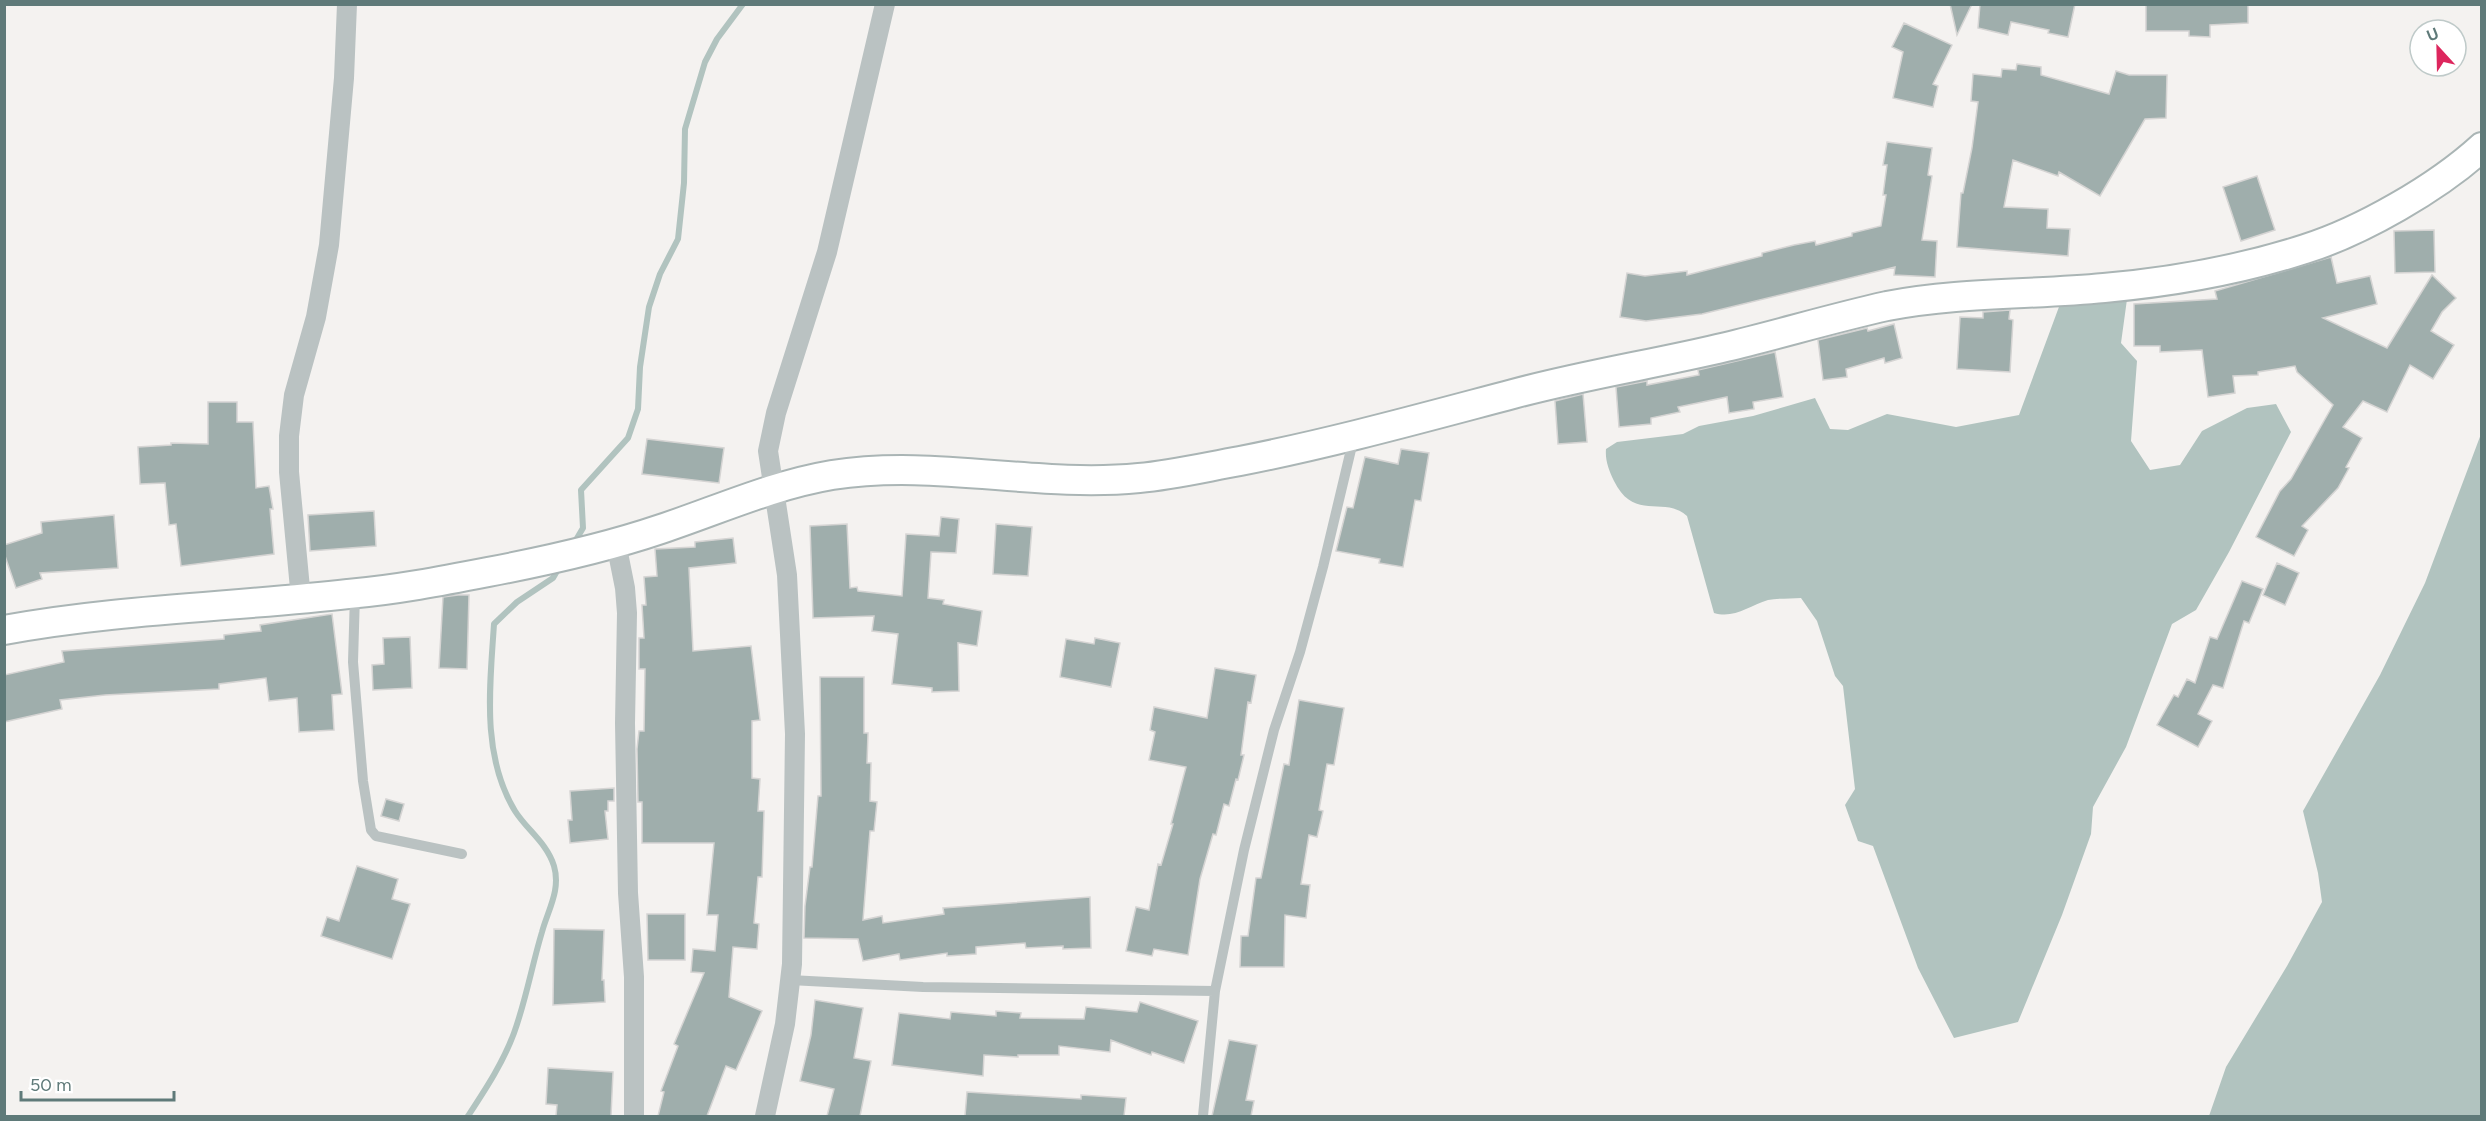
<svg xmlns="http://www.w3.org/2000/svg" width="2486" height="1121" font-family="Figtree,sans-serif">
  <rect width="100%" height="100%" fill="#f4f2f0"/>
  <!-- water -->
  <path fill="#b1c3bf" d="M2128 292 2121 343 2137 361 2131 441 2150 470 2180 465 2202 431 2247 408 2276 404 2291 432 2229 552 2196 610 2172 624 2126 747 2093 807 2091 834 2062 915 2018 1022 1954 1038 1918 968 1873 846 1858 841 1845 805 1855 789 1843 686 1835 676 1817 621 1801 598C1791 599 1778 598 1768 600 1749 606 1734 619 1714 613L1687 516C1664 495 1634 522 1614 481 1609 470 1605 461 1606 449L1617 442 1683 434 1699 426 1753 416 1815 398 1830 429 1848 430 1887 414 1956 427 2019 415 2063 296Z
    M2481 434V1116H2209L2226 1067 2287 966 2322 902 2318 873 2303 811 2380 675 2425 583Z"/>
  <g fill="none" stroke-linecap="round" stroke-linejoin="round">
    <!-- stream -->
    <path stroke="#b1c3bf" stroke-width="6" d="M573 545 583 528 581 490 628 438 638 409 640 367 649 307 660 274 678 239 684 183 685 129 705 62 717 39 743 4
      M468 1116C485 1090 503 1063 514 1033 526 1000 532 965 542 932 548 910 561 890 554 866 547 843 527 830 515 811 481 755 490 686 494 624L517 602 553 578 560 566"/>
  </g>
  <!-- building -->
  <path fill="#9faeac" stroke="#d5d4d3" stroke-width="1.5" d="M1950 4H1972L1957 35Z
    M1980 4H2075L2068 37 2048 33 2049 30 2011 22 2008 35 1978 28Z
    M2146 4H2248V23L2210 25V37L2189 36V31H2146Z
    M1904 23 1952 45 1933 84 1938 86 1933 107 1893 98 1903 52 1892 47Z
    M2017 64 2041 67V75L2109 94 2116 71 2129 75H2167L2166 118 2145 119 2100 196 2059 172 2058 176 2013 160 2004 207 2048 209 2047 228 2070 229 2068 256 1957 247 1961 193H1963L1972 148 1978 102 1971 101 1973 74 2001 77 2002 69 2016 70Z
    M1887 142 1932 148 1928 175 1932 176 1922 240 1937 241 1935 277 1894 275 1895 267 1702 314 1646 321 1620 317 1627 273 1645 276 1687 271V275L1762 256V253L1794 245 1815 241 1816 245 1852 236V233L1881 226 1886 195H1883L1887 165H1883Z
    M2257 176 2275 230 2241 241 2223 187Z
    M2434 230 2435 272 2395 273 2394 231Z
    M2331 257 2337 283 2370 276 2377 304 2323 318 2387 348 2432 275 2456 298 2442 312 2431 331 2454 345 2433 379 2410 365 2387 412 2363 401 2343 427 2362 438 2346 467 2349 468 2338 488 2302 526 2308 530 2294 556 2256 537 2280 491 2291 479 2333 405 2297 372 2295 366 2258 372V375L2233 376 2235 393 2208 397 2202 350 2160 352V346H2134V304L2217 299 2215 291Z
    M2010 310 2009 319 2013 320 2010 372 1957 369 1960 317 1983 318V312Z
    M1894 324 1902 358 1885 363 1884 358 1846 369 1847 377 1823 380 1818 340 1867 328 1868 331Z
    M1775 352 1783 397 1753 402 1754 409 1729 413 1727 397 1678 407 1680 412 1651 418V424L1619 427 1616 387 1647 381V385L1699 375 1698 370Z
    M1583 394 1587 442 1558 444 1555 401Z
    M208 402H237V422H253L256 488 269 486 273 509H270L274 554 181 566 176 524 169 525 165 483 140 484 138 447 171 445V443L208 444Z
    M647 439 724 448 719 483 642 474Z
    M1401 449 1429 453 1421 501 1415 500 1403 567 1379 563 1380 559 1336 551 1347 507 1353 508 1365 457 1398 464Z
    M374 511 376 546 310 551 308 515Z
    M114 515 118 568 40 573 42 579 16 588 4 553V545L42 533 41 522Z
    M941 517 959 519 956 553 931 552 928 598 944 600 943 604 982 611 977 646 958 643 959 691 932 692V688L892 684 898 634 872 631 874 616 813 618 810 526 847 524 850 588 857 587 858 591 902 596 906 534 939 536Z
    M996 524 1032 527 1028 576 993 574Z
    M733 538 736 563 689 568 693 651 751 646 760 720 752 721V778L760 779 758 811H764L762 877H758L754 923 759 924 757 949 733 947 729 997 762 1011 736 1070 726 1066 707 1116H658L664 1092 661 1091 678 1046 674 1044 704 973 691 972 693 949 715 951 718 915H707L714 843H642V802H638L637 749 639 731H644L645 669H639V638H644L642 605H646L644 577 657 576 655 549 695 547V542Z
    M2277 563 2299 573 2285 605 2263 595Z
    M2242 581 2263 589 2249 623 2244 621 2223 688 2213 685 2198 714 2212 721 2198 747 2157 725 2174 695 2178 697 2187 679 2195 683 2210 637 2217 639Z
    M458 595H469L467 669 439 668 443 597Z
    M332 614 342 694 332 695 334 730 299 732 297 698 269 701 266 678 219 684V689L105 695 60 700 62 709 4 722V675L64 662 62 651 224 639V635L261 631 260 625Z
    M410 637 412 688 373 690 372 665 384 664 383 638Z
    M1095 638 1120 643 1111 687 1060 677 1066 639 1094 644Z
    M1215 668 1256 675 1251 703 1248 702 1241 755H1244L1238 780 1236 779 1229 806 1224 804 1216 835 1213 834 1200 879 1188 955 1154 949 1152 956 1126 951 1136 907 1149 910 1158 864 1161 865 1173 824H1171L1186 767 1149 760 1155 732 1150 730 1154 707 1207 718Z
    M820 677H864V733H868L867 763H871L870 801 877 802 874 831H870L863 920 882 916 883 923 944 914 943 908 1090 897 1091 948 1063 949V946L1026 948 1025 943 976 947V954L947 956V953L900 960 899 954 863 961 858 939 804 938 805 906 810 867H812L818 796H821Z
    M1299 700 1344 708 1334 765 1327 764 1319 810 1323 811 1317 837 1309 835 1301 884 1310 885 1306 918 1285 915 1284 967H1240L1241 936H1248L1256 878H1261L1284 764 1289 765Z
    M614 788V801H608V811H605L608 839 570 843 568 820H572L570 791Z
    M386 799 404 804 399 821 381 816Z
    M357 866 398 879 392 899 410 904 392 959 321 936 327 917 339 921Z
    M647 914H685V960H648Z
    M554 929 604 930 602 980H604L605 1002 553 1005Z
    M815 1000 863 1008 854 1058 871 1061 860 1116H827L834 1089 800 1081 811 1035Z
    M1140 1002 1198 1021 1184 1063 1152 1052 1151 1055 1111 1040 1110 1052 1059 1046V1055H1018V1057L984 1055 983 1076 892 1065 899 1013 950 1019 951 1012 996 1016V1011L1021 1013 1020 1018 1084 1019 1086 1007 1137 1012Z
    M1229 1040 1257 1045 1246 1100 1254 1101 1251 1116H1212Z
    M548 1068 613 1072 611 1116H556L557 1105 546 1104Z
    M967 1092 1081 1099V1095L1126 1098 1124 1116H965Z"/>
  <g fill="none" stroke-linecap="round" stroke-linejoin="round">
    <!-- secondary casing -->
    <g stroke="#aab5b5" stroke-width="32">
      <path id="secondary" d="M4 630C118 609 234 607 348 594 395 590 442 581 488 572 546 561 605 548 661 529 718 510 773 485 832 475 935 459 1036 488 1139 478 1173 475 1206 467 1240 461 1332 443 1422 418 1513 394 1583 375 1655 364 1726 347 1780 334 1833 318 1887 306 1959 292 2031 295 2104 288 2172 282 2240 270 2305 249 2362 231 2437 188 2482 147"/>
    </g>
    <!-- service -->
    <path stroke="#bac2c2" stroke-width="10" d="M355 594 353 662 363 781 371 830 376 836 462 854
      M790 980 923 987 1215 991
      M1203 1116 1215 991 1244 850 1274 730 1300 652 1323 567 1354 437"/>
    <!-- minor -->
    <path stroke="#bac2c2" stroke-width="20" d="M616 543 625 588 627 613 625 723 628 893 634 977V1116
      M301 599 289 472V436L294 395 316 317 329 245 344 78 347 4
      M765 1116 785 1024 792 964 795 734 787 575 768 451 776 413 827 252 885 4"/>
    <!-- secondary -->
    <use href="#secondary" stroke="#fff" stroke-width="28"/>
  </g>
  <!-- border -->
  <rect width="2486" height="1121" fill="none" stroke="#5f7a79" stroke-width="12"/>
  <!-- north arrow -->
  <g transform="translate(2438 48) rotate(338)"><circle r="28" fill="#ffffff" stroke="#bfcac9" stroke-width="1.5"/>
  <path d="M0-4.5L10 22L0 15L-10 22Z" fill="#dd265d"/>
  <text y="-9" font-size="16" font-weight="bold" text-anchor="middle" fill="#5f7a79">U</text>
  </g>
  <!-- scale -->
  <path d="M21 1091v9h153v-9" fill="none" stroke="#5f7a79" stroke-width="3"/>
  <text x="30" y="1091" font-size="18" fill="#5f7a79" stroke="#ffffff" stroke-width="4.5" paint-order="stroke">50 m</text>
</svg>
